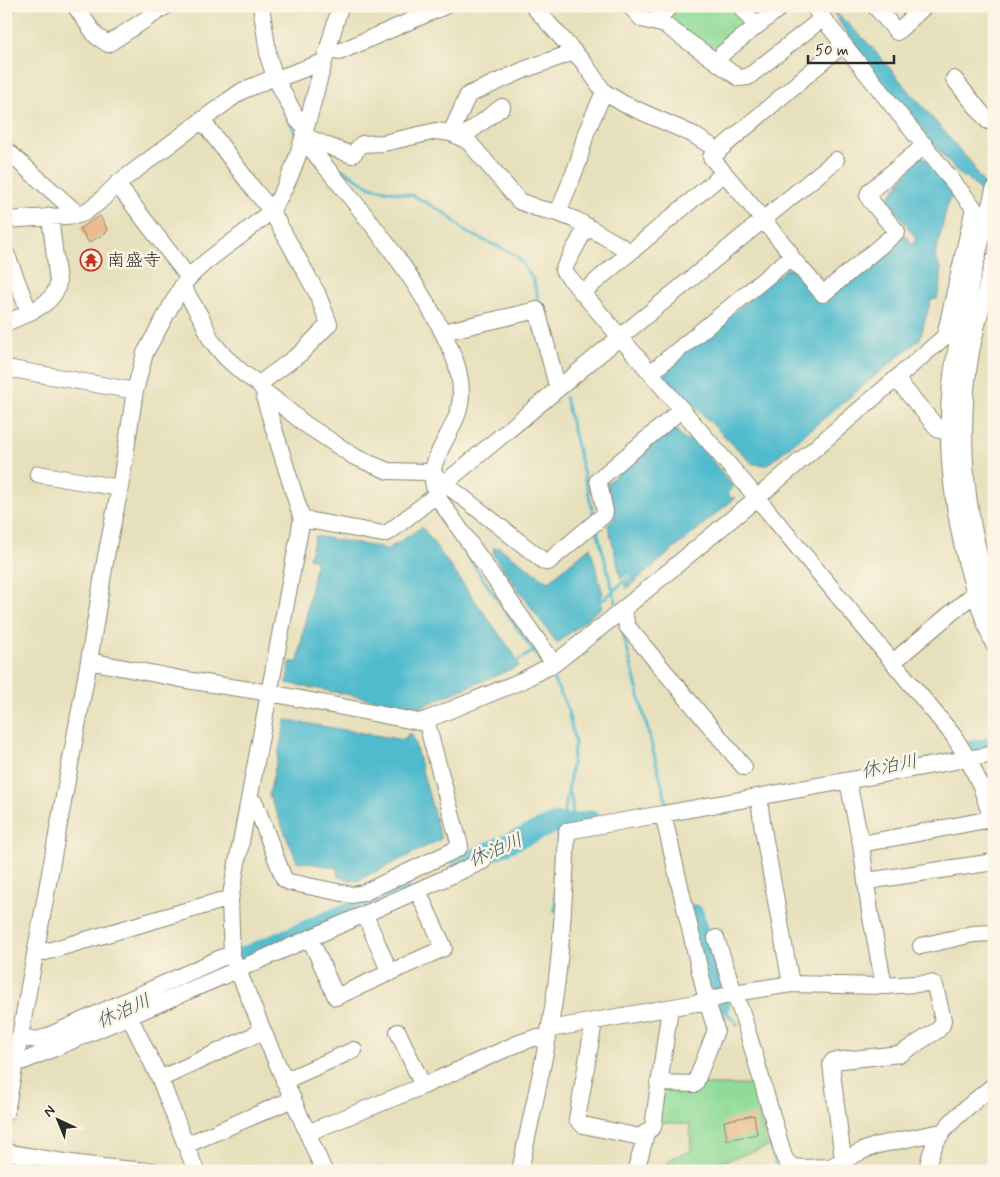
<svg xmlns="http://www.w3.org/2000/svg" width="1000" height="1177" font-family="Mynerve,'Klee One',sans-serif">
  <rect width="100%" height="100%" fill="#fcf5e5"/>
  <filter id="ink" filterUnits="userSpaceOnUse"><feTurbulence type="fractalNoise" baseFrequency=".02" numOctaves="2"/><feDisplacementMap in="SourceGraphic" scale="10" xChannelSelector="R" yChannelSelector="G"/><feConvolveMatrix kernelMatrix="1 2 1 2 8 2 1 2 1" color-interpolation-filters="sRGB"/></filter>
  <filter id="wash" filterUnits="userSpaceOnUse"><feTurbulence type="fractalNoise" baseFrequency=".0096" numOctaves="4" result="noise"/><feDisplacementMap in="SourceGraphic" scale="20" xChannelSelector="R" yChannelSelector="G"/><feGaussianBlur stdDeviation="1.12" result="paint"/><feColorMatrix in="noise" values="0 0 0 0 0 0 0 0 0 0 0 0 0 0 0 0 0 1.4 0 .05"/><feComposite in="paint" operator="in"/></filter>
  <g filter="url(#wash)">
    <rect width="100%" height="100%" fill="#e7e0bc"/>
    <!-- green -->
    <path fill="#8fdb98" stroke="#5d8362" d="M678 6H733L749 25 716 55 669 20 668 14Z
      M663 1081 697 1085H751L767 1147 712 1165 713 1171H665L666 1164 674 1157 691 1151 690 1124 659 1122Z"/>
    <!-- water -->
    <path fill="#51bbce" stroke="#3e737c" d="M829 6 867 42 972 164 977 175 984 183 982 193 966 176 963 178 930 141 864 59Z
      M920 157 925 158 954 193 948 202 935 257 941 269V282L937 299H931L920 339 767 465 753 464 664 377 665 369 786 269H794L822 301 904 234 913 245 916 238 887 199Z
      M671 430 677 431 686 441 692 437 733 486 727 494 731 498H735L626 589 625 584 632 579 629 573 621 579 608 525 615 516 606 484Z
      M422 527 513 653 519 666 418 708V705L409 706 287 683 290 662H298L316 560 309 558 315 536 388 549Z
      M590 547 603 594 599 600 602 607 557 643 493 555 494 548H500L548 582Z
      M286 720 404 740 408 734H412L441 839 357 881 338 877 337 868 297 861 269 795Z"/>
    <g fill="none" stroke-linecap="round" stroke-linejoin="round">
      <!-- stream -->
      <path stroke="#51bbce" stroke-width="3" d="M280 103 298 138
        M330 162 371 187 414 196 445 213 466 232 516 255 533 279 540 305
        M565 397 593 512
        M435 509 540 661
        M597 530 616 602
        M598 604 633 574
        M623 633 667 805
        M514 663 537 649
        M550 674 559 690 567 707 575 741 568 792 561 828
        M568 792 571 797 574 824
        M555 911 559 835
        M720 1005 738 1025
        M762 1110 777 1171
        M409 1171H429"/>
      <!-- river -->
      <path stroke="#51bbce" stroke-width="20" d="M961 752 994 746
        M461 864 555 823 574 824 591 820
        M694 914 714 992 720 1005
        M218 968 400 890"/>
    </g>
    <g id="blocks">
      <!-- building -->
      <path fill="#eaba8c" d="M100 216 108 231 89 243 80 228Z
        M754 1115 757 1134 727 1140 724 1121Z"/>
    </g>
  </g>
  <g filter="url(#ink)">
    <use href="#blocks" fill-opacity="0" stroke="#898674" stroke-width="1"/>
    <g fill="none" stroke-linecap="round" stroke-linejoin="round">
      <!-- minor casing -->
      <g stroke="#898674" stroke-width="18">
        <path id="minor" d="M75 6 96 36 108 44 166 6
          M261 6 269 59 275 77 298 121 306 126
          M533 6 584 63 604 92 624 104 692 134 719 151
          M630 6 642 19 665 25 739 78 748 77 823 18
          M740 6 756 26
          M875 6 897 32 925 6
          M6 7 7 6
          M658 22 661 15 671 6
          M842 45 711 157 789 251 791 257 823 294 897 232 870 200 868 195 870 191 925 145
          M328 50 339 52 445 6
          M718 63 723 53 782 6
          M954 79 988 121H994
          M202 120 255 191 271 210 317 293 329 324 301 353 259 384
          M451 133 468 95 526 69 574 52
          M304 136 308 145C354 202 403 258 438 323 450 347 461 367 461 394 461 422 439 443 433 469 431 477 434 486 436 495L554 664
          M304 136 328 146 352 155 362 144 384 143 436 131 451 133 468 141 519 201 537 208 558 213 576 220 624 248 628 253
          M461 138 502 107
          M6 150 79 215
          M117 184 189 278
          M994 190C980 245 965 301 955 356 938 449 958 559 994 645
          M558 213 578 163 586 133 604 92
          M6 220 79 215 84 213 99 202 117 184 229 100 242 91 275 77H282L323 62
          M587 226 563 270 757 498 953 735 968 759 981 786 994 826
          M6 253 29 312
          M994 260C986 290 977 321 971 352 956 437 966 525 994 606
          M182 286 202 319 211 340 225 357 244 374 259 384 264 391 305 424 355 457 388 471 426 472 433 474 545 562H548L604 515 605 511 598 480 682 409
          M582 293 724 173
          M6 323C25 314 56 305 58 282L50 216
          M443 332 537 310 558 389
          M6 368 135 391
          M652 373 660 365 791 257
          M897 380 939 430 949 432
          M264 391 265 400 302 519 230 900 232 956 263 1031 324 1171
          M38 474 120 488
          M302 519 383 534 389 532 436 495 445 483 620 337 836 160
          M623 609 627 626 744 767
          M89 661 186 680 270 693 409 720 419 722 426 720 521 681 554 664 615 616 757 498 942 339 945 336 974 208 813 6
          M893 662 969 598 975 595
          M761 797 760 807 763 829 791 984
          M250 799 255 803 284 879 289 882 352 895 363 893 457 849 460 846 426 720
          M861 844 991 819
          M867 881 994 862
          M365 915 390 973
          M310 938 336 997 444 948 418 891
          M716 938 734 993 743 1016 784 1157 788 1163 794 1167 802 1168 830 1167 862 1151 878 1145 936 1133 940 1135
          M921 946 973 934 994 933
          M36 951 45 952 220 901 230 900
          M129 1016 160 1079 196 1171
          M594 1022 577 1119 583 1125 640 1137 653 1127 670 1008
          M550 1029 707 1001 734 993 791 984 884 986
          M398 1032 423 1086
          M19 1037 38 1040 48 1036 232 953
          M6 1063 24 1061C178 996 331 930 483 861
          M160 1079 263 1031
          M284 1081 354 1050
          M658 1083 695 1084 716 1030 707 1001 663 814 994 754
          M6 1112 89 661 106 556 120 488 135 391 145 353 182 286C202 260 230 246 255 224 260 220 267 215 272 209 296 176 306 126 317 87 324 60 333 33 340 6
          M307 1133 423 1086 519 1043 534 1038H548
          M186 1145 293 1099
          M6 1152C55 1161 104 1169 154 1171
          M845 1160 842 1152 831 1064 833 1061 900 1054 938 1030 942 1025 943 1020 935 986 931 983 884 986 870 912 861 844 848 782
          M520 1171C533 1107 549 1044 557 979 563 930 565 880 567 831L663 814
          M635 1171 641 1153 646 1133
          M927 1171C929 1161 930 1153 935 1144 946 1122 975 1101 994 1085"/>
      </g>
      <!-- minor -->
      <use href="#minor" stroke="#fff" stroke-width="16"/>
    </g>
  </g>
  <!-- icons -->
  <defs>
    <g id="temple-ring" transform="scale(1.125)"><circle r="9.5" fill="#fcf5e5" stroke="#c8321e" stroke-width="1.5"/><path d="M0-6L5-2H3V0L6.5 2.5H4V6H1.5V3h-3V6H-4V2.5H-6.5L-3 0V-2H-5Z" fill="#c8321e"/></g>
  </defs>
  <g fill-rule="evenodd">
    <use href="#temple-ring" x="91" y="260"/>
  </g>
  <g text-anchor="middle" stroke-width="5" stroke-linejoin="round" paint-order="stroke">
    <!-- poi labels -->
    <g font-size="18" fill="#2b2b2b" stroke="#fcf5e5" text-anchor="start">
      <text x="107" y="266">南盛寺</text>
    </g>
    <!-- water labels -->
    <g font-size="19" font-style="italic" fill="#385d64" stroke="#fcf5e5">
      <text transform="translate(889 765) rotate(-11)" y="7">休泊川</text>
      <text transform="translate(495 849) rotate(-23)" y="7">休泊川</text>
      <text transform="translate(123 1010) rotate(-24)" y="7">休泊川</text>
    </g>
  </g>
  <!-- margin -->
  <rect width="1000" height="1177" fill="none" stroke="#fcf5e5" stroke-width="25"/>
  <!-- north arrow -->
  <g transform="translate(58 1120) rotate(316)" stroke="#fcf5e5" stroke-width="4" paint-order="stroke">
  <path d="M0-4L9 19L0 12L-9 19Z" fill="#2b2b2b"/>
  <text y="-8" font-size="14" font-weight="bold" text-anchor="middle" fill="#2b2b2b">N</text>
  </g>
  <!-- scale -->
  <path d="M808 55v8h86v-8" fill="none" stroke="#2b2b2b" stroke-width="2.5"/>
  <text x="815" y="55" font-size="15" fill="#2b2b2b" stroke="#fcf5e5" stroke-width="4" paint-order="stroke">50 m</text>
</svg>
